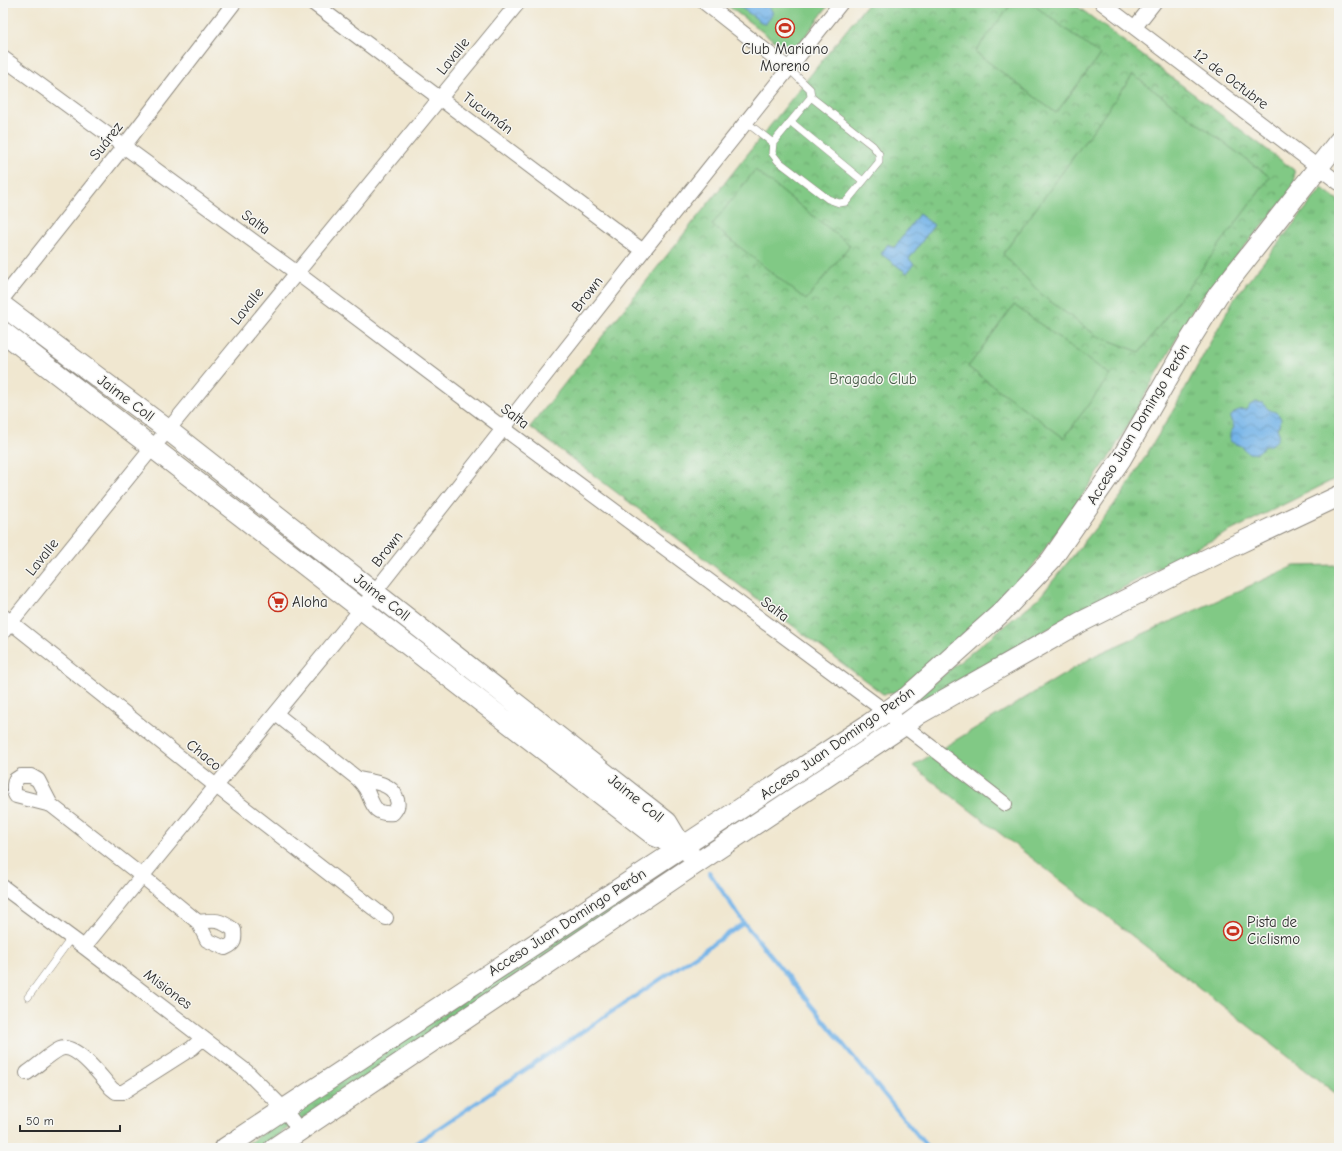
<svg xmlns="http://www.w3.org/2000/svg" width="1342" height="1151" font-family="'Comic Neue',sans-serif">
  <defs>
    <pattern id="grass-tufts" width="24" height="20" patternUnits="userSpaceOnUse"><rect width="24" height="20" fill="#81c985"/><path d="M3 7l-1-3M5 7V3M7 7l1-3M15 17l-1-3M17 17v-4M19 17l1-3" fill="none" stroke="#6aa36d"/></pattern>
    <pattern id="park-crowns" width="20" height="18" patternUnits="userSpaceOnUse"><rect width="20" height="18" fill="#81c985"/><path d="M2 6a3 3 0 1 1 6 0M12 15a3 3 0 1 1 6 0" fill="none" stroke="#6aa36d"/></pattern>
    <pattern id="water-waves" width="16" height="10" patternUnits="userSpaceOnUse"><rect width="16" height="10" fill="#74b4e8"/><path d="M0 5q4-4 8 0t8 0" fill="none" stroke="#5f93bc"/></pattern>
  </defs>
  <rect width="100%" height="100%" fill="#f6f6f2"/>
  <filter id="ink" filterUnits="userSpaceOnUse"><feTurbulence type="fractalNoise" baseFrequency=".025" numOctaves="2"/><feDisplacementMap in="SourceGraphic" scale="8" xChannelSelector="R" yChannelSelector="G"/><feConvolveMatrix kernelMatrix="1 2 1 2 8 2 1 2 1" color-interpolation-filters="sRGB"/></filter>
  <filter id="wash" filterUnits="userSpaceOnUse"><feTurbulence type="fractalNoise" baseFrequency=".012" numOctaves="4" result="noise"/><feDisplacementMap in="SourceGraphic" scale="16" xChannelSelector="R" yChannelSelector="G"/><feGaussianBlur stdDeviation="0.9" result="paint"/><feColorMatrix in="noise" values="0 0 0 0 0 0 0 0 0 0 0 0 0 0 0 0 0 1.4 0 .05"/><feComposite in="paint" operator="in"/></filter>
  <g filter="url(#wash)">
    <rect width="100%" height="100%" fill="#f0e7d0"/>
    <!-- grass -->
    <path fill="url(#grass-tufts)" stroke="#567a58" d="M1322 188 1339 201V477L1186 553 1008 651 927 705 920 704 918 700 921 693 1039 598 1122 495 1174 409 1234 299Z
      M877 726 883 732 258 1148H241Z"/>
    <!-- park -->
    <path fill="url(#park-crowns)" stroke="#567a58" d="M868 3H1073L1294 170 1295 187 1196 304 1112 453 1016 590 903 692 883 694 530 427Z"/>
    <!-- pitch -->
    <path fill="#81c985" stroke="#567a58" d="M724 3H830L792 54Z
      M1012 3H1031L1100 55 1056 113 975 52Z
      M1133 75 1270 177 1140 352 1097 336 1043 296 1003 254Z
      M755 170 850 245 806 300 712 225Z
      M1014 305 1110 375 1064 438 968 367Z
      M1339 565V1096L913 766 1096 655 1294 566Z"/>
    <!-- water -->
    <path fill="url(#water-waves)" stroke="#50708a" d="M735 3H767L773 13 765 25Z
      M919 214 934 225 909 259 914 264 907 273 881 254 888 244 894 248Z
      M1256 402 1263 403C1264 405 1266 407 1268 409 1274 413 1277 410 1281 419L1279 425 1277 428C1282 439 1274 446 1264 446 1258 456 1247 456 1242 446L1235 444 1230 441V434L1234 427 1230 418C1234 412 1238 408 1246 410L1250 405Z"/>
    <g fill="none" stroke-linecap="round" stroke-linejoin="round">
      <!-- stream -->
      <path stroke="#74b4e8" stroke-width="4" d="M709 872 744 923 928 1148
        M409 1148 744 923"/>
    </g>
  </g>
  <g filter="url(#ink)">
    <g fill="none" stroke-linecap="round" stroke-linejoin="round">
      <!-- service casing -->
      <g stroke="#8e897e" stroke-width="8">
        <path id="service" d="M746 122 773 143 772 153 778 161 828 199 839 203 846 202 879 162V154L873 146 811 97 810 89 789 69
          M791 122 863 181
          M773 143 811 97
          M28 997 72 937"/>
      </g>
      <!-- minor casing -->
      <g stroke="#8e897e" stroke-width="16">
        <path id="minor" d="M313 3 643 251
          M705 3 789 69
          M1102 3 1339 183
          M1135 27 1154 3
          M3 58 297 273 503 428 886 712 1005 804
          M3 298 124 146 234 3
          M3 616 216 786 386 918
          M3 632 153 447 168 430 518 3
          M276 714 358 779C361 782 364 786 366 789 373 804 373 815 393 813 398 807 399 804 396 797 392 783 370 781 358 779
          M51 805 16 796 14 792V785L15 780 21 776H31L38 780 51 805 142 876 198 922 207 940 225 948C235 944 235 940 234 930 219 919 215 920 198 922
          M3 887 84 947 246 1071 284 1109 300 1131
          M84 947 362 608 643 251 841 3
          M27 1073C36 1067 51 1053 60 1049 75 1042 102 1077 111 1088L116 1092H123L192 1048 203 1038"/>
      </g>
      <!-- secondary casing -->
      <g stroke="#8e897e" stroke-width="22">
        <path id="secondary" d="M3 306 168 430 667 822 682 847
          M3 332 655 836 682 847 689 852
          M225 1148 869 724 907 697 1002 612 1051 560 1121 459 1188 343 1218 295 1339 141
          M274 1148 700 861 903 726 919 714 1081 622 1229 548 1339 496"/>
      </g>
      <!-- service -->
      <use href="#service" stroke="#fff" stroke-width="7"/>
      <!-- minor -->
      <use href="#minor" stroke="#fff" stroke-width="14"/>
      <!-- secondary -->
      <use href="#secondary" stroke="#fff" stroke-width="20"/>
    </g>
  </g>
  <!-- icons -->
  <defs>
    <g id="stadium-ring" transform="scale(1)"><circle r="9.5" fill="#f6f6f2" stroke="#c8321e" stroke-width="1.5"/><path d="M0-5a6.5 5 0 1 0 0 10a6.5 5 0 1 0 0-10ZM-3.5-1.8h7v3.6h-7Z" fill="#c8321e"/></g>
    <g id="supermarket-ring" transform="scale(1)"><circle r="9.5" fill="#f6f6f2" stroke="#c8321e" stroke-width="1.5"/><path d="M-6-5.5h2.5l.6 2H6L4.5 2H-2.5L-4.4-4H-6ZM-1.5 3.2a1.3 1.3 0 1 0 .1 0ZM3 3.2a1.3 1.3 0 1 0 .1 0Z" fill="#c8321e"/></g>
  </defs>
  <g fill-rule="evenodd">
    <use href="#stadium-ring" x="785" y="28"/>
    <use href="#supermarket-ring" x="278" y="602"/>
    <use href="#stadium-ring" x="1233" y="931"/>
  </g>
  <g text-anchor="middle" stroke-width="3" stroke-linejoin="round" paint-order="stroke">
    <!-- poi labels -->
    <g font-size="15" fill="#2b2b2b" stroke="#f6f6f2" text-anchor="start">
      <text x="785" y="54" text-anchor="middle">Club Mariano<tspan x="785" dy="17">Moreno</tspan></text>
      <text x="292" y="607">Aloha</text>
      <text x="1247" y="927">Pista de<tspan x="1247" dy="17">Ciclismo</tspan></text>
    </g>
    <!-- street labels -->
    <g font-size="15" fill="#2b2b2b" stroke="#f6f6f2">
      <text transform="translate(453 56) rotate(-51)" y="5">Lavalle</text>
      <text transform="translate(1231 79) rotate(37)" y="5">12 de Octubre</text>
      <text transform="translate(488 113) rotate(37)" y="5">Tucumán</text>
      <text transform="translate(106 141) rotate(-52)" y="5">Suárez</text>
      <text transform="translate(256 222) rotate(36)" y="5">Salta</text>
      <text transform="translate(587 294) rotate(-52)" y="5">Brown</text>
      <text transform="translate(247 306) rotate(-51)" y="5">Lavalle</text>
      <text transform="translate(126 398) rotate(37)" y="5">Jaime Coll</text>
      <text transform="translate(515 416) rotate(37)" y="5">Salta</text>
      <text transform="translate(1138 424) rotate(-59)" y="5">Acceso Juan Domingo Perón</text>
      <text transform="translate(387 549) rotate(-52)" y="5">Brown</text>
      <text transform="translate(42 557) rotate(-51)" y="5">Lavalle</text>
      <text transform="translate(382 597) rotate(38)" y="5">Jaime Coll</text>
      <text transform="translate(775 609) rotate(37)" y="5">Salta</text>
      <text transform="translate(837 743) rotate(-35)" y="5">Acceso Juan Domingo Perón</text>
      <text transform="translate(204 755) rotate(39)" y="5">Chaco</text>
      <text transform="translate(636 798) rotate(39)" y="5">Jaime Coll</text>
      <text transform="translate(567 922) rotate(-33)" y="5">Acceso Juan Domingo Perón</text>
      <text transform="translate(168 989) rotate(37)" y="5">Misiones</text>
    </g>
    <!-- park labels -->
    <g font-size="15" fill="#455a46" stroke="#f6f6f2">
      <text x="873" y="384">Bragado Club</text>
    </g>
  </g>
  <!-- margin -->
  <rect width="1342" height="1151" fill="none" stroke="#f6f6f2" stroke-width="16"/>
  <!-- scale -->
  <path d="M20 1125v6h100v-6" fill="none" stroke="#2b2b2b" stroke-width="2"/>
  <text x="26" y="1125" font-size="12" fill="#2b2b2b" stroke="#f6f6f2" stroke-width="3" paint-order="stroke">50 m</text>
</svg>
